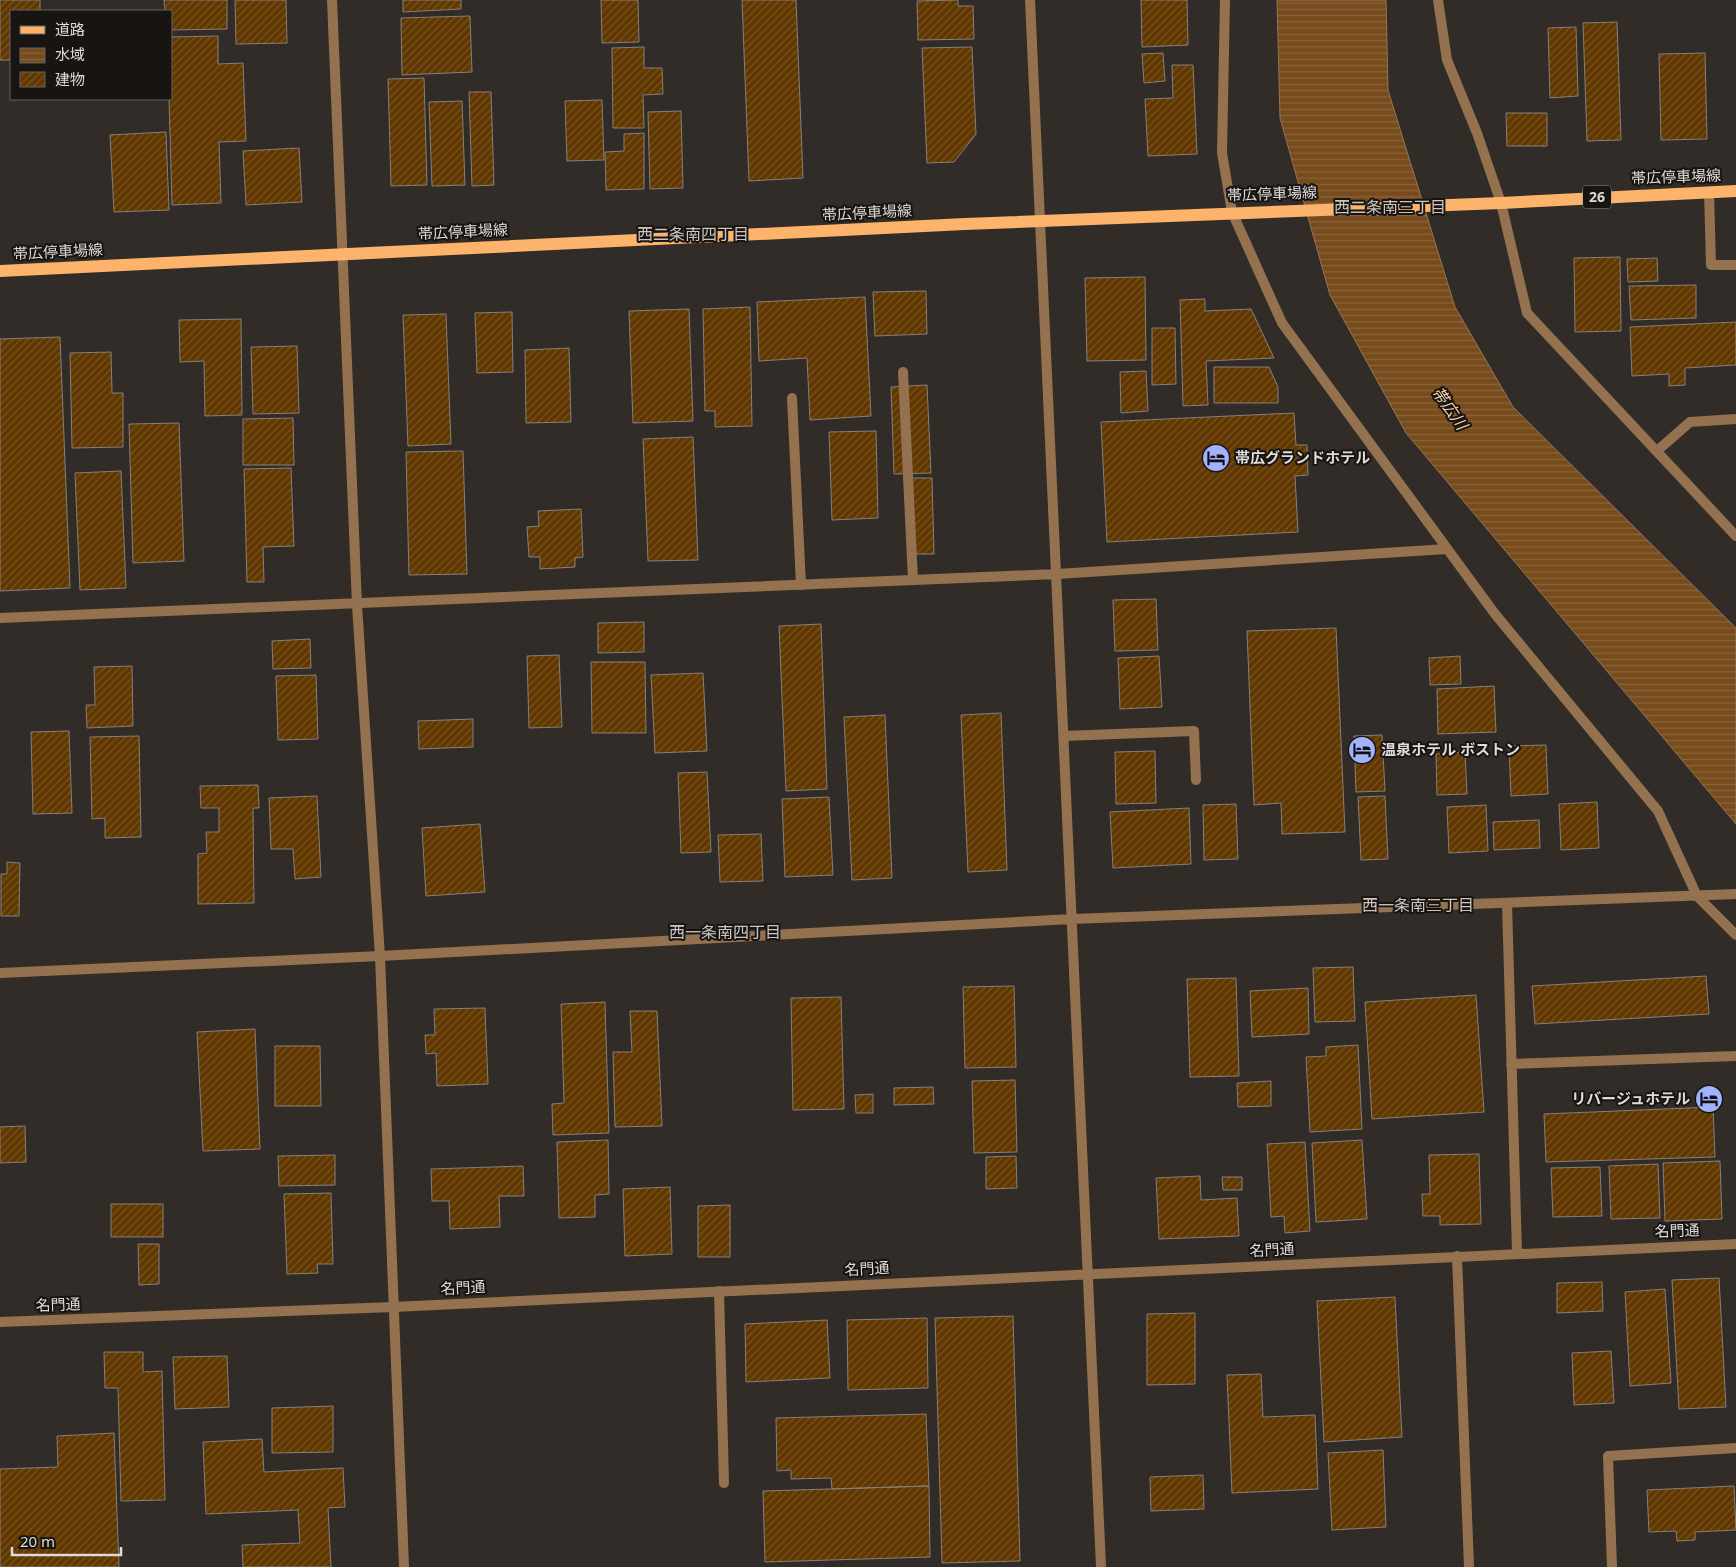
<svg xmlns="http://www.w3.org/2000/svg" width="1736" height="1567" font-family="'Noto Sans','Noto Sans JP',sans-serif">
  <defs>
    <pattern id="water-rules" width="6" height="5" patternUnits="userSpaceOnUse" patternTransform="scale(1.25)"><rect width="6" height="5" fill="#774b1c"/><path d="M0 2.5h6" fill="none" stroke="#8a643c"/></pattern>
    <pattern id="building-hatch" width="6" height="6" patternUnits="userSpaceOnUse" patternTransform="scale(1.25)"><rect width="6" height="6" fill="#613700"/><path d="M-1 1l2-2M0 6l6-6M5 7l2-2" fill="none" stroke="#775324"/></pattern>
  </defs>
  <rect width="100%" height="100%" fill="#312c27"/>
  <!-- water -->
  <path fill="url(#water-rules)" stroke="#967654" d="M1277 0H1386L1388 90 1455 307 1513 407 1736 628V824L1406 433 1330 295 1280 118Z"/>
  <!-- building -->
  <path fill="url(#building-hatch)" stroke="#86807a" d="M0 0H40V11H11V60H0Z
    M164 0H227V29L171 30V11H165Z
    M235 0H286L287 43 236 44Z
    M403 0H461V9L403 12Z
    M601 0H638L639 42 602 43Z
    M742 0H796L803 178 749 181Z
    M958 0V6H973L974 39 918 40 917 1Z
    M1141 0H1187L1188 45 1142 47Z
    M470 16 472 72 402 75 401 18Z
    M1617 22 1621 140 1587 141 1583 23Z
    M1576 27 1578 96 1550 98 1548 28Z
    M218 36V64L243 63 246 141 219 142 221 203 172 205 169 99H171V37Z
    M644 47V68H662L663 94 643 95 644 128H613L612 48Z
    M972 47 976 134 954 162 927 163 922 48Z
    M1163 53 1165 81 1144 83 1142 54Z
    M1705 53 1707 139 1661 140 1659 54Z
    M1172 65H1193L1197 154 1148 156 1145 99 1173 98Z
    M424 78 427 185 391 186 388 79Z
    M469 92H491L494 185 472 186Z
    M602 100 604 160 567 161 565 101Z
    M462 101 465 185 432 186 429 102Z
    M681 111 683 188 650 189 648 112Z
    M1506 113H1547V146H1507Z
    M166 132 169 210 114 212 110 135Z
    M644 133V189L606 190 605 152 624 151V134Z
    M299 148 302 202 246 205 243 151Z
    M1620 257 1621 331 1575 332 1574 258Z
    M1657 258 1658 281 1628 282 1627 259Z
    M1145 277 1146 360 1087 361 1085 278Z
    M1696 285V318L1631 320 1629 286Z
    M926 291 927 334 875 336 873 292Z
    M865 297 871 416 810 420 807 358 759 361 757 302Z
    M1205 299V311L1251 309 1274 358 1206 361 1208 405 1183 406 1180 300Z
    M750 307 752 426 715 427V411H705L703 309Z
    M689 309 693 421 633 423 629 311Z
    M512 312 513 372 477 373 475 313Z
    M446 314 451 444 408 446 403 315Z
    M241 319 242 415 205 416 204 361 180 362 179 320Z
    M1736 322V365L1685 368V385L1669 386V374L1632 376 1630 327Z
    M1152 328H1175L1176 384 1152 385Z
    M60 337 70 588 0 591V339Z
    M297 346 299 413 253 414 251 347Z
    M569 348 571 422 526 423 525 350Z
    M111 352 112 393H123V447L72 448 70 353Z
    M1214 367H1269L1278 387V403H1214Z
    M1146 371 1148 411 1121 413 1120 372Z
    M927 385 931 473 894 474 891 387Z
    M1294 413 1296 445H1307L1308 475 1295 476 1298 532 1107 542 1101 422Z
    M293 418 294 465H243V419Z
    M179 423 184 561 133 563 129 424Z
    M876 431 878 518 832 520 829 432Z
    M693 437 698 560 648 561 643 439Z
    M463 451 467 574 409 575 406 452Z
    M291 468 294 546 263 547 264 582H247L244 469Z
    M121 471 126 588 80 590 75 473Z
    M910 478H932L934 554H913Z
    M581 509 583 557 575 558V567L540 569V557H529L527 527 539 526 538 511Z
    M1156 599 1158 650 1115 651 1113 600Z
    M644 622V652L598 653V623Z
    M821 624 827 789 786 791 779 626Z
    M1336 628 1345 832 1282 834 1281 803 1254 805 1247 631Z
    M310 639 311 668 273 669 272 641Z
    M559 655 562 727 529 728 527 656Z
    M1159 656 1162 707 1120 709 1118 658Z
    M1460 656 1461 684 1430 685 1429 658Z
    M591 662H645L646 733H592Z
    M132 666 133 726 87 728 86 705H95L94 667Z
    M703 673 707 751 655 753 651 675Z
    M316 675 318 739 278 740 276 676Z
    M1494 686 1496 732 1438 734 1437 689Z
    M1001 713 1007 870 968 872 961 715Z
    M885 715 892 878 852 880 844 717Z
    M473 719V747L419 749 418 721Z
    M69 731 72 813 33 814 31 732Z
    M1382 735 1385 791 1356 792 1354 736Z
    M139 736 141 837 105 838V818L92 819 90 737Z
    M1546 745 1548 794 1511 796 1509 746Z
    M1155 751 1156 803 1116 804 1115 752Z
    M1465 752 1467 794 1437 795 1436 754Z
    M707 772 711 852 681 853 678 773Z
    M258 785 259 808H253L254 903 198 904V854L207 853 206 832H219V808H201L200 786Z
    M317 796 321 877 295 879 293 849H271L269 798Z
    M1385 796 1388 859 1361 860 1358 797Z
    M829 797 833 875 785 877 782 799Z
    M1597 802 1599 848 1561 850 1559 804Z
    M1236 804 1238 859 1204 860 1203 805Z
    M1486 805 1488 851 1449 853 1447 807Z
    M1189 808 1191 864 1113 868 1110 812Z
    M1539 820 1540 848 1494 850 1493 822Z
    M480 824 485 892 426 896 422 828Z
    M761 834 763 881 720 882 718 835Z
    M7 862 20 863 19 916H1V874H7Z
    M1353 967 1355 1021 1315 1022 1313 968Z
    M1706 976 1709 1014 1535 1024 1532 986Z
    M1236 978 1239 1076 1190 1077 1187 979Z
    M1014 986 1016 1067 965 1068 963 987Z
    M1308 988 1309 1034 1252 1037 1250 991Z
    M1476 995 1484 1112 1372 1119 1365 1002Z
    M841 997 844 1109 793 1110 791 998Z
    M605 1002 609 1133 553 1135 552 1104 564 1103 561 1004Z
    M485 1008 488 1084 437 1086 436 1053 426 1054 425 1035H435L434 1009Z
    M630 1011H657L662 1126 615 1127 613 1052H632Z
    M255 1029 260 1149 203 1151 197 1032Z
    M1358 1045 1362 1129 1310 1132 1306 1057 1326 1056V1047Z
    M275 1046H320L321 1106H275Z
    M1015 1080 1017 1152 974 1153 972 1081Z
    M1271 1081V1106L1238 1107 1237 1083Z
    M933 1087 934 1104 894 1105V1088Z
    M873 1094V1113H856L855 1095Z
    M1713 1107 1715 1157 1546 1162 1544 1114Z
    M25 1126 26 1162 0 1163V1127Z
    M608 1140 609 1194 595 1195V1217L559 1218 557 1142Z
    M1362 1140 1367 1219 1316 1222 1312 1143Z
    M1305 1142 1310 1231 1285 1233 1284 1216 1271 1217 1267 1144Z
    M1479 1154 1481 1224 1440 1225V1216H1423L1422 1194H1430L1429 1155Z
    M335 1155V1185L279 1186 278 1156Z
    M1016 1156 1017 1188 986 1189V1157Z
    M1720 1161 1722 1219 1665 1221 1663 1163Z
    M1658 1164 1660 1218 1611 1219 1609 1166Z
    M523 1166 524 1196H499L500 1227 450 1229 449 1201H432L431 1169Z
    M1600 1167 1602 1216 1553 1217 1551 1168Z
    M1200 1176 1201 1200 1237 1198 1239 1236 1159 1239 1156 1178Z
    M1222 1177H1242V1190H1223Z
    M670 1187 672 1254 625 1256 623 1189Z
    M331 1193 333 1264H317L318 1273 287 1274 284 1194Z
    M111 1204H163V1237H111Z
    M730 1205V1257H698V1206Z
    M138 1244H159V1284L139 1285Z
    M1719 1278 1726 1407 1679 1409 1672 1280Z
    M1602 1282 1603 1311 1557 1313V1283Z
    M1665 1289 1671 1383 1630 1386 1625 1292Z
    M1395 1297 1402 1437 1324 1442 1317 1301Z
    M1195 1313V1384L1147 1385V1314Z
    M1013 1316 1020 1561 942 1563 935 1318Z
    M927 1318 928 1388 848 1390 847 1320Z
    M827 1320 830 1378 746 1382 745 1324Z
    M1611 1351 1614 1403 1574 1405 1572 1353Z
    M104 1352H143V1372L162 1371 165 1500 121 1501 118 1388H105Z
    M227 1356 229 1407 175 1409 173 1357Z
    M1261 1374 1263 1417 1315 1415 1318 1489 1232 1493 1227 1375Z
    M333 1406V1452L272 1453V1408Z
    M926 1414 929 1486 832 1489 831 1478 791 1479V1470L777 1471 776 1418Z
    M114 1433 119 1567H0V1469L58 1467 57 1436Z
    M262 1439 264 1472 343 1468 345 1507 328 1508 331 1567H243L242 1545 300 1543 298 1510 206 1514 203 1442Z
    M1383 1450 1386 1527 1332 1530 1328 1453Z
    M1203 1475 1204 1509 1151 1511 1150 1477Z
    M929 1486 930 1557 765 1562 763 1491Z
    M1734 1486 1736 1530 1695 1532V1540L1677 1541 1676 1531 1649 1532 1647 1490Z"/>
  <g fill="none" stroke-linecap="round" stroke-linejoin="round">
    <!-- lane -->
    <path stroke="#94714f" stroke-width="10" d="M1225 0 1222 153 1232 212 1282 323 1495 614 1658 811 1697 896
      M1709 192 1711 265H1736
      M903 372 913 580
      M792 398 801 585
      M1657 451 1690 422 1736 419
      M1064 736 1194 731 1196 780
      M1507 903 1517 1253
      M1511 1064 1736 1056
      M1457 1256 1469 1567
      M719 1291 724 1483
      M1612 1567 1608 1456 1736 1448"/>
    <!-- street -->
    <path stroke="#94714f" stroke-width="10" d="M332 0 357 605 380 956 404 1567
      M1030 0 1101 1567
      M1438 0 1447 60 1477 133 1501 203 1527 313 1736 536
      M0 618 1057 574 1447 549
      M1697 896 1736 935
      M0 973 380 956 1072 919 1736 894
      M0 1322 393 1307 1736 1244"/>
    <!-- primary -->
    <path stroke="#fcb36b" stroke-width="12" d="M0 271 965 224 1501 203 1736 191"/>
  </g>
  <!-- icons -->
  <defs>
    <g id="hotel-disc" transform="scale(1.4375)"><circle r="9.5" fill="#a2b2fd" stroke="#171412"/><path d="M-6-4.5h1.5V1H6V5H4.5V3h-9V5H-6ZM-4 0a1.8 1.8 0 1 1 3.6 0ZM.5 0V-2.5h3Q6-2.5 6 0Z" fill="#111"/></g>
  </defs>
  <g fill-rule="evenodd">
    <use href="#hotel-disc" x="1216" y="458"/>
    <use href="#hotel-disc" x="1362" y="750"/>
    <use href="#hotel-disc" x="1709" y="1099"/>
  </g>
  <g text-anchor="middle" stroke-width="4" stroke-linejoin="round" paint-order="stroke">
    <!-- shield labels -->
    <rect fill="#171412" stroke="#a39f9d" stroke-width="1" x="1583" y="185.5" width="28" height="23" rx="4"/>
    <g font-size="14" font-weight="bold" fill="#dfdbd8">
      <text x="1597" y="202">26</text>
    </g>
    <!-- street labels -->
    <g font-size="15" fill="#dfdbd8" stroke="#171412">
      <text transform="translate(1676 177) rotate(-2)" y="5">帯広停車場線</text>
      <text transform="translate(1272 194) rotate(-2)" y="5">帯広停車場線</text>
      <text transform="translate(867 213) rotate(-3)" y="5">帯広停車場線</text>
      <text transform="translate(463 232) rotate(-3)" y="5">帯広停車場線</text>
      <text transform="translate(58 252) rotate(-3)" y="5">帯広停車場線</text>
      <text transform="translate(1677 1231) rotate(-2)" y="5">名門通</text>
      <text transform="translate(1272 1250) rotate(-3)" y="5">名門通</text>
      <text transform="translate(867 1269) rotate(-3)" y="5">名門通</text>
      <text transform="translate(463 1288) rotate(-3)" y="5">名門通</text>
      <text transform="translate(58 1305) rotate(-2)" y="5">名門通</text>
    </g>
    <!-- poi labels -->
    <g font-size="15" font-weight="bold" fill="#dfdbd8" stroke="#171412" text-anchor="start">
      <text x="1235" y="463">帯広グランドホテル</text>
      <text x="1381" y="755">温泉ホテル ボストン</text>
      <text x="1690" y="1104" text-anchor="end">リバージュホテル</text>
    </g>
    <!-- neighbourhood labels -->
    <g font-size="16" fill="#ccc5bf" stroke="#171412">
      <text x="1390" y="213">西二条南三丁目</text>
      <text x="693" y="240">西二条南四丁目</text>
      <text x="1418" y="911">西一条南三丁目</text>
      <text x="725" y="938">西一条南四丁目</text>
    </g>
    <!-- water labels -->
    <g font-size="16" font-style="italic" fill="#f7cea7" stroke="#171412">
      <text transform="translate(1450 408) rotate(55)" y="6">帯広川</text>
    </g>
  </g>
  <!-- legend -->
  <rect x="10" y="10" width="162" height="90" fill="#171412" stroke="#676461"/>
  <rect x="20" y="26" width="25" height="8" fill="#fcb36b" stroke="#676461"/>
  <text x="55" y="35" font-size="15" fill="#dfdbd8">道路</text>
  <rect x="20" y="48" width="25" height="15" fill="url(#water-rules)" stroke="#676461"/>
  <text x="55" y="60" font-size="15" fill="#dfdbd8">水域</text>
  <rect x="20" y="72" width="25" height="15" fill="url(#building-hatch)" stroke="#676461"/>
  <text x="55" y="85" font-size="15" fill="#dfdbd8">建物</text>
  <!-- scale -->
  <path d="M12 1547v8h109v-8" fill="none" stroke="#dfdbd8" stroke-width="2.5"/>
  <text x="20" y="1547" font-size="15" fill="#dfdbd8" stroke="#171412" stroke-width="4" paint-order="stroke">20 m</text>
</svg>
